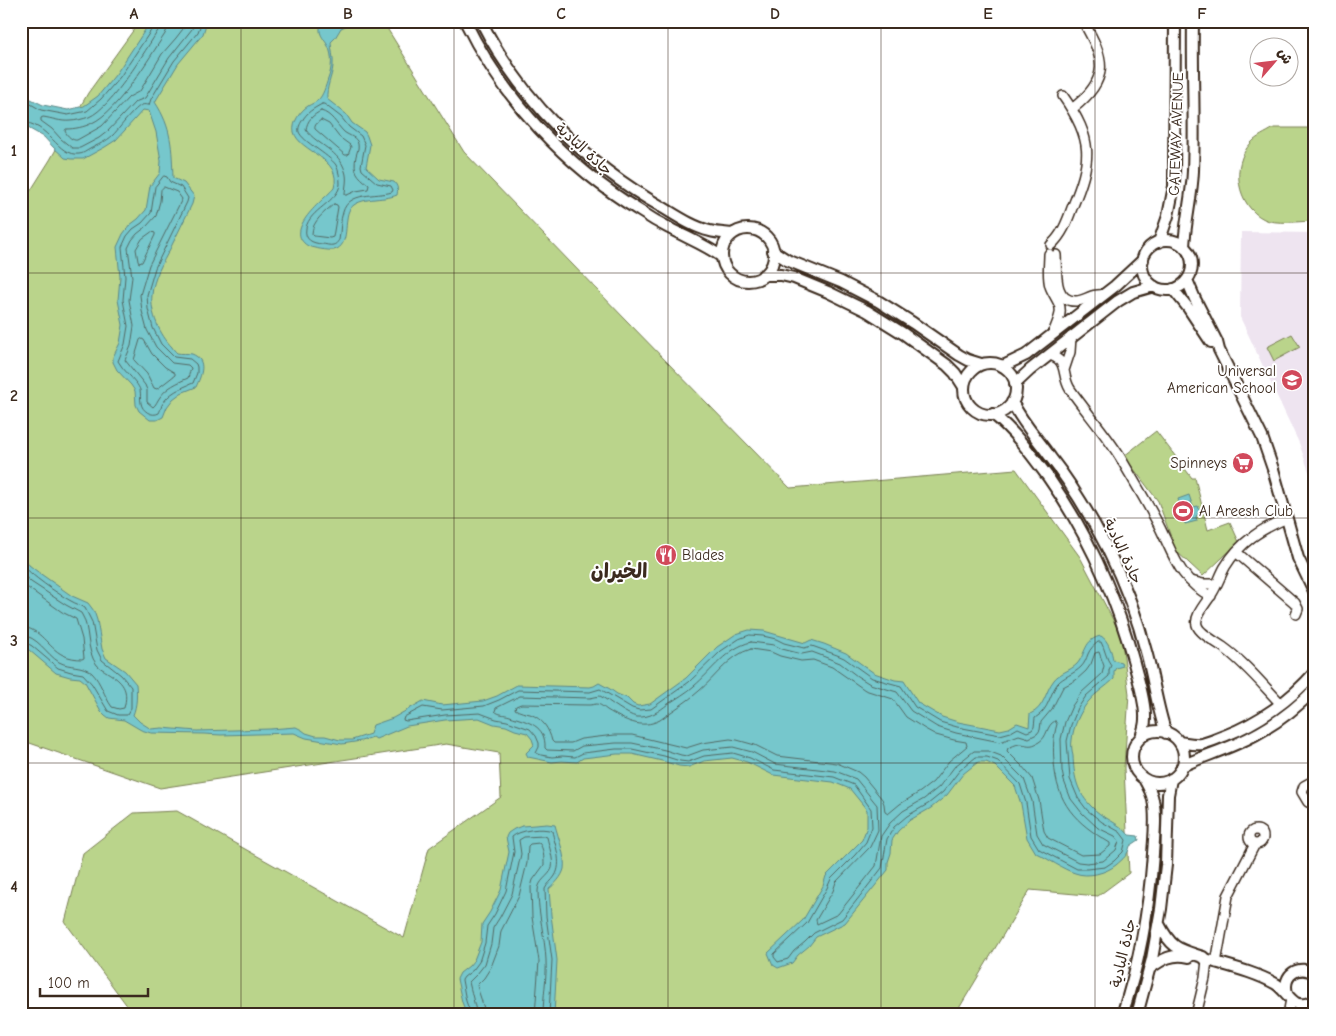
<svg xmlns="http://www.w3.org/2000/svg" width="1336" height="1036" font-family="'Comic Neue','Playpen Sans Arabic',sans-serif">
  <rect width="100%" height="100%" fill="#fff"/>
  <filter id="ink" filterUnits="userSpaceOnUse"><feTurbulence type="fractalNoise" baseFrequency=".02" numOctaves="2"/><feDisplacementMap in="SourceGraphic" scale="10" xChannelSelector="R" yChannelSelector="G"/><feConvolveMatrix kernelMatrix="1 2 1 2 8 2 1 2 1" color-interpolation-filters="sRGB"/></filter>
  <g filter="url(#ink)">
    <!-- built -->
    <path fill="#eee4f0" d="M1241 232 1315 233V489L1299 443 1240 317Z"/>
    <!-- green -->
    <path fill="#bad48b" stroke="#7a7f54" d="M140 21H384L385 25 464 152 626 320 790 488 1016 469 1080 557 1121 635 1129 694 1124 768 1129 873 1098 896 1030 890 955 1015H134L65 922 83 853 134 813 177 811 404 938 429 848 501 797 499 753 446 744 160 788 21 740V206L50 160 88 93Z
      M1274 128H1315V221C1302 221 1275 225 1264 219 1237 206 1230 165 1251 143 1256 137 1266 133 1274 128Z
      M1292 334 1300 347 1274 361 1267 347Z
      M1156 431 1192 478H1195L1208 530 1230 522 1239 542 1203 576 1176 551 1158 501 1124 456Z"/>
    <!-- water -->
    <path fill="#76c7cc" stroke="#5e8886" d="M151 21H207L203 34 178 64 155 102C172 128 172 148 173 178L184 183 194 196 192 204C185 219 177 234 170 249 163 262 153 279 152 295 150 313 160 335 172 347 172 348 176 352 177 353 181 354 188 353 192 354 208 360 201 376 196 387L181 393 173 399 167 407 163 417 157 420H150L139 411 136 405 135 391 131 385 117 370 113 362V357L120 343 123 325 118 300 120 277 117 247 123 234 130 225 138 219 146 210 150 186 160 173 161 161 156 132 149 111 143 110 116 140 105 147 83 159H71L65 158 53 147 44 137 28 128 21 127V96L31 99 43 105 68 110 84 106 98 96 116 74Z
      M323 21H357L341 28 335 38 331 42C331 50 334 57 333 66 332 77 326 87 327 99L346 114 352 123 365 132 367 136 370 145 366 167 379 179 394 182C398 186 398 190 397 195 383 201 359 196 350 209 343 219 351 246 334 250 329 251 312 248 308 246 282 230 324 200 334 188 343 158 299 152 294 132 292 123 300 111 308 106 311 104 315 103 318 100 323 96 326 85 328 79 332 69 333 56 328 46 325 40 319 35 320 28 320 26 322 24 323 21Z
      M1189 495 1193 507 1198 506 1201 514 1196 516 1197 521 1185 524 1178 499Z
      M21 551 29 565 38 572 72 596 88 603 94 611 97 620 102 649 106 658 125 671 136 684C137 695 137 705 133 715L140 722 151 729 162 728 197 731 270 729 296 727 302 730 306 733 316 736H325L340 740H352L370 734 373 725 393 718 423 701 442 705 483 701 497 696 517 685 590 687 594 686 599 683 610 689 617 694 627 698 633 704 638 706 650 704 686 678 717 647 736 634 749 630 764 631 805 643 811 640 824 644 846 653 874 673 895 680 904 681 918 703 942 717 958 722 1000 730 1009 728 1017 723 1029 727 1030 714C1045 708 1045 691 1054 680 1059 673 1070 671 1077 664 1086 654 1084 639 1101 636 1108 640 1112 652 1113 660L1121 662 1123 666 1116 668 1114 671V679C1106 687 1095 693 1088 702 1080 712 1073 727 1072 740 1071 745 1072 751 1073 756 1074 775 1076 790 1090 805 1102 819 1119 822 1129 835L1138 836 1139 840 1130 846C1128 855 1123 859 1116 865 1106 873 1088 878 1075 873 1064 870 1047 858 1036 853L1027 838 1021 804 1015 786 995 766 986 762H978L963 774 947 795 931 808 910 820 898 831 892 840 891 853 888 862V870L845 923 816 937 809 946 798 955 792 963 778 968 773 965 768 953 803 920 823 886 826 876 862 840 867 827V810L850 789 833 782 773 775 747 762 732 758 704 761 689 767 679 766 662 761 632 754H617L583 758 577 762 562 761 552 762 528 757 526 753 534 745 532 739 527 733 515 730 506 726 494 724 479 718 445 720 407 726 376 739 373 737 361 741 342 744 306 738 294 733 221 735 204 734 151 733 141 730 124 720 109 718 105 715 101 711 85 682 80 678 70 677 56 673 29 650 21 645Z
      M547 824 555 825C558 837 566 857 564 869 562 877 555 884 549 889L551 915 557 960 554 1015H467L462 1002 457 979 460 973 469 966 474 960 481 942 482 924 490 912 501 890 509 852 506 837 508 833 514 829 522 826Z"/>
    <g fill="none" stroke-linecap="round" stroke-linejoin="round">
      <!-- shore -->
      <path stroke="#536964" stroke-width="1" d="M161 21 159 29C145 51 112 107 89 117 83 119 75 121 70 121 61 122 51 118 43 117L41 118V121L52 129 61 139 72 148H80L99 138 108 131 135 102 145 98 169 58 192 29 195 21
        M169 21 168 27 165 34C149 58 118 111 92 123 85 127 74 129 66 129L65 131C67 136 73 141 77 140L102 126 129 97 140 91 162 54 176 38 186 25 187 21
        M21 101 29 103 41 110 68 115 87 111 101 99 120 77 154 26 155 21
        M322 104H324L341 117 349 127 361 136 365 145 361 166 362 170 377 183 391 186 393 190 392 192C376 197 349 191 343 212 340 220 341 231 339 240 337 242 337 244 333 245 330 246 325 244 322 244 312 243 304 240 306 228 309 210 339 201 340 184 340 178 339 171 336 165 328 154 303 142 299 132 298 128 300 124 302 121 307 112 313 109 322 104Z
        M321 111C332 114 336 124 344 132 349 136 357 137 358 144 359 148 357 152 356 156 353 172 357 175 369 185L368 189 356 191 347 195H345C345 187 348 179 345 171 340 151 317 145 306 130 307 120 313 115 321 111Z
        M321 120 329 124 339 137 350 145 351 147 348 155H345L315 129C314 125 318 122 321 120Z
        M21 122C50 123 57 157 79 154 83 154 86 151 90 149 97 145 106 142 113 135 119 129 135 107 142 105 144 104 147 105 149 105L151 99 174 61 198 32 202 21
        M164 176 167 177 170 182 181 187 188 198 187 202 155 268 147 295 148 309 153 328 161 344 174 357 190 359 196 364 197 367V373L193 383C181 388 168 393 162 405 161 408 160 411 159 413 152 417 142 411 141 403 140 399 141 394 140 390 140 389 137 384 136 383 130 375 123 370 118 361L125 344 128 326 123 300 125 277 122 247 127 236 133 229 142 223 151 213 155 187Z
        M164 187 177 192 182 199 149 265 140 295 142 311 147 330 156 347 172 363 188 365 191 368 188 378C177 383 167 387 160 397 157 401 156 405 153 407L147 402V390L145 385 125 360 131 346 134 326 129 300 132 277 128 248 132 240 137 234 146 227 156 216 160 201 161 190Z
        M334 204 337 205 338 207 333 237 330 238 314 236 312 234C312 221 325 212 334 204Z
        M152 232 155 233V235L142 262 139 263 138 261 136 249 142 239Z
        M142 339 144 340 152 354 165 367 175 373V375L157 389 154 388 147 374 134 360 140 340Z
        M21 563C30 575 58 594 71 601 76 604 81 605 85 608L92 622 97 650 102 660 121 675 131 687V708L127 715H118L108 711 92 684 83 674 71 672 58 668 32 646 25 642 21 641
        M21 573 31 582 66 605 81 613C91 628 85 650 97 665 100 668 104 670 107 672 123 682 129 689 124 708L119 709 112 707C104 696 101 682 92 673 82 664 70 668 59 662 46 654 38 636 21 635
        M21 583 62 612 76 619 82 639 84 658 82 659C76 659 69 658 63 655 47 647 41 628 21 627
        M750 635 763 636 776 639 784 643 804 648 812 646 837 655 844 658 872 678 901 686 915 707 940 722 957 727 1000 735 1011 732 1018 728 1027 732 1032 730 1034 727 1035 718C1050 709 1049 694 1058 683 1063 677 1074 674 1081 667 1085 663 1086 659 1088 654 1090 649 1094 645 1098 642H1101C1105 649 1106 659 1111 665L1109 670V676L1086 696 1078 708 1071 725 1067 741 1070 779 1078 798 1087 810 1102 822 1120 832 1126 840 1123 852 1114 861 1105 867 1087 869H1077L1039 849 1031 836 1026 803 1020 784 998 761 987 757H976L959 771 943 792 928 804 907 816 894 827 887 839 882 868 842 919 814 933 805 942 794 951 788 959 778 962 774 957V954L807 923 827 888 831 879 855 855 866 842 872 827 871 809 854 785 834 777 774 770 750 758 733 753 704 756 688 762 680 761 664 756 632 749H616L583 753 575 757 562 756 552 757 541 755 536 753 539 747V743L536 736 530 729 507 721 496 719 480 713 445 715 406 721 403 720 404 717 423 707 442 710 484 706 499 700 518 690 590 692 600 689 632 708 639 710 651 709 689 682 721 651 739 639Z
        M751 642 774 645 782 649 802 654 812 652 820 655 840 663 857 676 870 684 897 692 911 711 937 727 956 733 1000 742 1019 735 1029 738 1037 734 1040 730 1041 722 1052 709 1063 687 1076 680 1086 671 1091 664 1095 653 1099 652 1104 666 1102 674 1081 693 1072 706 1065 722 1061 739 1062 771 1064 781 1071 799 1082 813 1098 828 1115 836 1119 841 1116 850 1103 861 1087 863 1078 862 1043 844 1037 834 1032 801 1024 779 1001 756 988 751H974L955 766 939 787 924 799 903 811 890 823 881 836 876 866 838 914 817 924 816 920 833 891 836 882 870 847 878 830 877 805 856 779 835 771 775 764 752 752 733 747 703 750 687 756 681 755 665 750 632 743H616L582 746 573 751 547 750 545 748C546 725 528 722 510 716 504 714 499 715 495 711L496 708 520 696 590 698 600 696C610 701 626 715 637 717 650 718 659 711 668 704 677 698 686 693 694 686 712 671 726 648 751 642Z
        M751 649 771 652 780 656 801 661 813 660 832 667 865 690 893 699 906 717 925 729 936 735 954 740 966 742 967 746 949 761 933 782 920 792 900 804 888 814 885 812 884 804 882 799 864 777 858 772 837 763 777 756 755 745 737 740 730 739 702 743 686 748 632 735H615L581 739 571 743H554L552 741C549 729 543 719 530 714 525 713 520 712 515 709L516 706 521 704 589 705C592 705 595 704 597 704 602 705 604 708 607 710 624 720 641 730 660 720 673 710 687 702 699 691 716 677 729 655 751 649Z
        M1055 721 1057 724C1053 738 1053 748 1054 762 1057 804 1075 822 1110 843V846L1100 854 1081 855 1048 838 1044 831 1039 800 1032 778 1022 766 1007 751 1008 748C1011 747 1016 744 1020 744 1027 744 1030 748 1039 742 1048 737 1046 725 1055 721Z
        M471 1015 466 1001 462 980 464 977 473 970 479 962 485 943 487 926 495 914 506 891 514 852 512 837C519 830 543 827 552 831 555 845 563 863 555 876 552 881 547 884 545 889L546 916 552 960 549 1015
        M477 1015 469 982 477 974 485 964 491 944 493 928 500 917 512 894 521 854 519 840 524 837 544 836 547 837C549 847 554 859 552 868 549 877 538 880 538 891 538 914 545 937 546 960 547 978 543 997 543 1015
        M485 1015C484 1004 479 995 477 985L484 978 491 967 499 946 501 931 519 896 527 863 528 846 530 844 539 843C544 848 544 859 544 865L533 880 531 887 532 917 539 961 535 1015"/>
      <!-- minor casing -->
      <g stroke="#3b2a1e" stroke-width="12">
        <path id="minor" d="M1072 109C1111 79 1105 59 1083 21
          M1051 245C1062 235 1067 222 1072 208 1092 160 1094 140 1063 96
          M1049 254C1049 264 1047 276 1050 286 1052 292 1056 297 1059 304 1063 314 1056 324 1053 334
          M1056 255C1057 270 1053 302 1076 301 1082 301 1086 298 1092 296 1095 295 1100 295 1104 294
          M1049 355C1069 360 1061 375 1070 389 1086 412 1105 433 1120 457 1132 478 1145 499 1156 520 1172 549 1178 581 1211 596
          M1064 370 1070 352 1071 337
          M1236 552 1295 603 1298 609 1296 614
          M1191 581 1203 584H1217
          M1281 704C1262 684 1245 663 1223 647 1216 642 1199 633 1197 625 1194 616 1206 603 1211 595 1217 586 1220 576 1225 567 1240 542 1261 529 1287 518
          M1315 780 1304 786 1302 792 1308 802 1311 803 1315 801
          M1249 837a7 7 0 1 1 14 0a7 7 0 1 1-14 0Z
          M1216 963 1228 896 1255 844
          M1196 1015 1205 978 1207 960
          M1288 1015 1291 999
          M1296 1015 1305 1004"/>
      </g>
      <!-- tertiary casing -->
      <g stroke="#3b2a1e" stroke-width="14">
        <path id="tertiary" d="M465 21C503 99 566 166 640 211 649 217 659 223 669 228 687 238 706 245 722 257
          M481 21C521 100 586 164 662 207 677 216 693 227 710 231 717 233 725 233 733 234
          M722 255a26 26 0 1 1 52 0a26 26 0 1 1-52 0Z
          M1142 265a25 25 0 1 1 50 0a25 25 0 1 1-50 0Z
          M1159 242 1168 216 1174 186 1175 21
          M1184 247C1185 222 1192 197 1193 171 1195 121 1192 71 1193 21
          M773 251 787 260 841 282 878 301 913 323 959 355 968 360 981 364
          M763 275H781L794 278 828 292 867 311 904 334 947 365 955 373 964 387
          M1187 280 1195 299 1217 342 1219 350 1262 437 1273 469 1298 558 1315 593
          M1173 289 1189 309 1211 342
          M964 389a26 26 0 1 1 52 0a26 26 0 1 1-52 0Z
          M1003 366 1026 355 1115 286 1143 260
          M1015 384 1030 370 1118 301 1133 292 1154 286
          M1012 402C1023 424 1037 438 1051 458 1073 486 1091 517 1107 548 1124 582 1138 619 1147 655 1154 681 1157 707 1166 733
          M993 414C1015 432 1031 454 1048 477 1088 534 1116 596 1134 663 1138 679 1146 703 1145 719 1145 726 1143 731 1141 737
          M1132 757a26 26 0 1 1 52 0a26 26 0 1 1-52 0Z
          M1179 742C1186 743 1194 745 1202 744 1209 742 1217 739 1224 736 1258 723 1291 700 1315 672
          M1182 766C1199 758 1218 752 1236 744 1266 731 1292 713 1315 689
          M1159 924C1172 949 1178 949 1203 957L1205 959C1228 966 1255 972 1276 984 1284 989 1289 999 1296 1003 1303 1006 1309 1004 1315 1000
          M1149 969C1162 959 1173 953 1189 957
          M1287 993C1282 975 1299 963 1315 974
          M1122 1015C1140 962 1149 909 1153 854 1154 837 1157 817 1153 800 1152 793 1148 786 1144 779
          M1137 1015 1152 959 1161 909 1166 865 1168 795 1171 779"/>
      </g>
      <!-- minor -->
      <use href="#minor" stroke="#fff" stroke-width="9"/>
      <!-- tertiary -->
      <use href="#tertiary" stroke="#fff" stroke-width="10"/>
    </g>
  </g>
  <!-- grid -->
  <path fill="none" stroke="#3b2a1e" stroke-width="1" stroke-opacity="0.55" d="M241 21V1015M454 21V1015M668 21V1015M881 21V1015M1095 21V1015M21 273H1315M21 518H1315M21 763H1315"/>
  <!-- icons -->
  <defs>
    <g id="school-disc" transform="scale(1.125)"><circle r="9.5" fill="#d1495b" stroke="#fff"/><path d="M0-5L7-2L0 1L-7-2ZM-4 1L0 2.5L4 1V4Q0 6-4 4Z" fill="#fff"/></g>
    <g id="supermarket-disc" transform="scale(1.125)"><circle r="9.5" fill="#d1495b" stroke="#fff"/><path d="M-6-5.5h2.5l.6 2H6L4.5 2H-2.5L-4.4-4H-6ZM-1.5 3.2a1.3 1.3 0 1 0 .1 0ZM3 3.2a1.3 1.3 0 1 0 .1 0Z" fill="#fff"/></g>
    <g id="stadium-disc" transform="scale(1.125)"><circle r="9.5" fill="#d1495b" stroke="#fff"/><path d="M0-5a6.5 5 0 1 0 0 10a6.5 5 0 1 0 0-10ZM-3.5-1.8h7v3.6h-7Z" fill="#fff"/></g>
    <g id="restaurant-disc" transform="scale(1.125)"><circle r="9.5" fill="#d1495b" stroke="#fff"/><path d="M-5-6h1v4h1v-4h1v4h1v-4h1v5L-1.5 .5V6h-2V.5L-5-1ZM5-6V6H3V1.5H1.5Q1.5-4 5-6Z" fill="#fff"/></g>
  </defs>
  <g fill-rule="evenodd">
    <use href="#school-disc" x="1292" y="380"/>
    <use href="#supermarket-disc" x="1243" y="463"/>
    <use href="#stadium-disc" x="1183" y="511"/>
    <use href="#restaurant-disc" x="666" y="555"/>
  </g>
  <g text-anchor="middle" stroke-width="4" stroke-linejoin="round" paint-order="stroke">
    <!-- street labels -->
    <g font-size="15" fill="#3b2a1e" stroke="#fff">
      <text transform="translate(1176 134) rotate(-88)" y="5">GATEWAY AVENUE</text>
      <text transform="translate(584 149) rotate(42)" y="5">جادة البادية</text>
      <text transform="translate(1123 551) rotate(65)" y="5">جادة البادية</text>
      <text transform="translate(1123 953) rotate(-77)" y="5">جادة البادية</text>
    </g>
    <!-- poi labels -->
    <g font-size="15" fill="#3b2a1e" stroke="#fff" text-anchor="end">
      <text x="1276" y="376">Universal<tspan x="1276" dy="17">American School</tspan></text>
      <text x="1227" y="468">Spinneys</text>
      <text x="1199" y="516" text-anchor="start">Al Areesh Club</text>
      <text x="682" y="560" text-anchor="start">Blades</text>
    </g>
    <!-- district labels -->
    <g font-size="20" font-weight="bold" fill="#3b2a1e" stroke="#fff">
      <text x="619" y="578">الخيران</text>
    </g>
  </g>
  <!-- margin -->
  <rect width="1336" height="1036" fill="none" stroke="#fff" stroke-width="55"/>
  <!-- north arrow -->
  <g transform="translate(1274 62) rotate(62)"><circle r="24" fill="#ffffff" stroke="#b1aaa5"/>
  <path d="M0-4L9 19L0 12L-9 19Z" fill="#d1495b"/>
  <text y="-8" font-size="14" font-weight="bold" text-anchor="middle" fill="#3b2a1e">ش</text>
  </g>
  <!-- scale -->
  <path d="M40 988v8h108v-8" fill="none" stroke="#3b2a1e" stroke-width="2.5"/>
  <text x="48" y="988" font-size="15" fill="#3b2a1e" stroke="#ffffff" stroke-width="4" paint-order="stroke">100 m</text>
  <rect x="28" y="28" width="1280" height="980" fill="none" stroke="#3b2a1e" stroke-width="2"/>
  <g font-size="16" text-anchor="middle" font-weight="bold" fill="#3b2a1e">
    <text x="134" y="19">A</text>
    <text x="348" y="19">B</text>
    <text x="561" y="19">C</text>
    <text x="775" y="19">D</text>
    <text x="988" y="19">E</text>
    <text x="1202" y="19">F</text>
    <text x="14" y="156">1</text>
    <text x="14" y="401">2</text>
    <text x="14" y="646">3</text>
    <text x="14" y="892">4</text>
  </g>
</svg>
